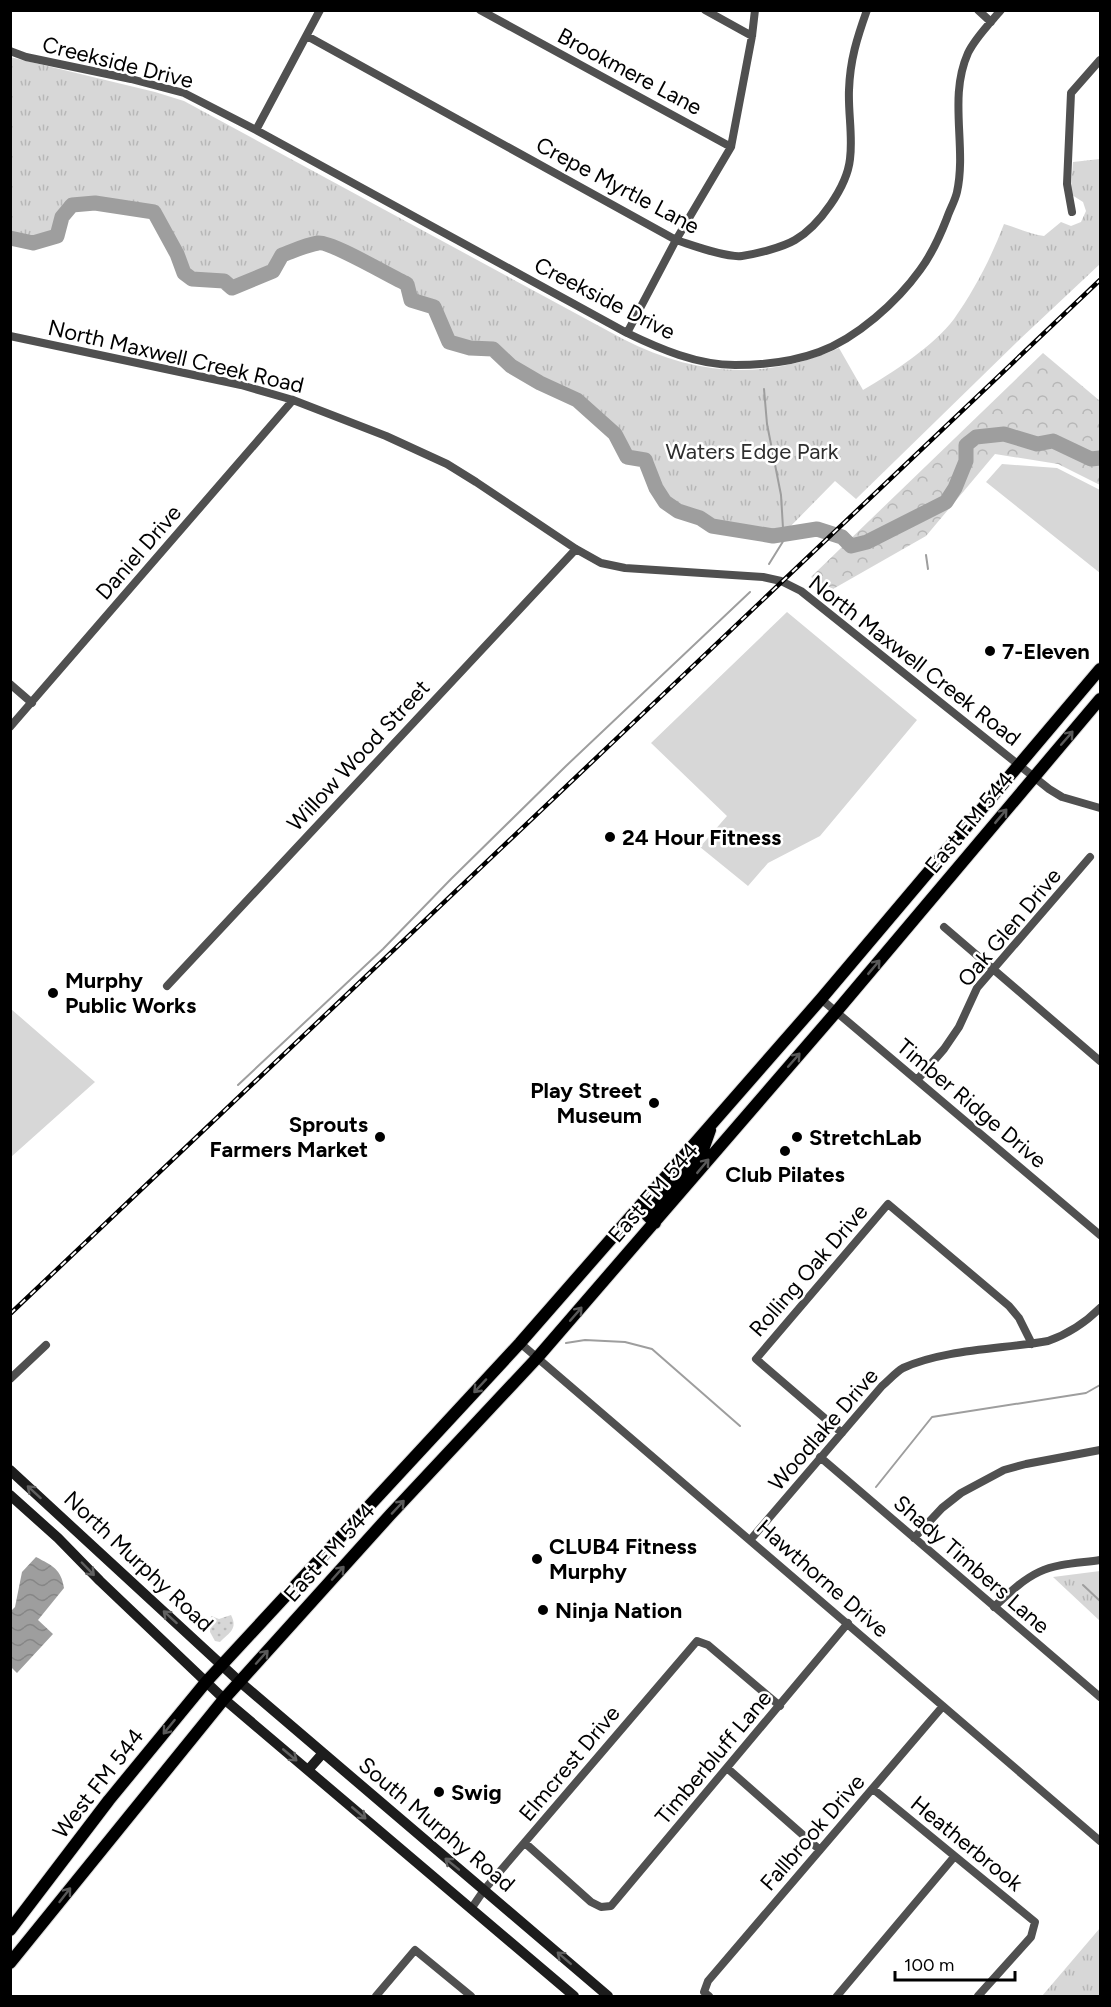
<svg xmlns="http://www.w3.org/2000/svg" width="1111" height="2007" font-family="Figtree,sans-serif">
  <defs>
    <pattern id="forest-crowns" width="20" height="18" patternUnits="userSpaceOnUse" patternTransform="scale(1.5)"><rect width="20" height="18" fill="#d7d7d7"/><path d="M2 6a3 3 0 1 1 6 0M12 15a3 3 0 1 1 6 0" fill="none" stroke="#b7b7b7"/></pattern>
    <pattern id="park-tufts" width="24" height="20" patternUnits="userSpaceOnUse" patternTransform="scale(1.5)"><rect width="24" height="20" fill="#d7d7d7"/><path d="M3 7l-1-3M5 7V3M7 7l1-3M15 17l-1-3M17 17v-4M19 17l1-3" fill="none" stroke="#b7b7b7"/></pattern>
    <pattern id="garden-dots" width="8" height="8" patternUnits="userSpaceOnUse" patternTransform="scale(1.5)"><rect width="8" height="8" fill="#d7d7d7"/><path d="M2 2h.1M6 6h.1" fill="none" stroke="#b7b7b7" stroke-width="1.8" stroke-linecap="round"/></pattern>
    <pattern id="water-waves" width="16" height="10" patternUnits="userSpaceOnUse" patternTransform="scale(1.5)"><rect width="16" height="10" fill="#9e9e9e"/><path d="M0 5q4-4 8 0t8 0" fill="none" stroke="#868686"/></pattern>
  </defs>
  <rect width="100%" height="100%" fill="#fff"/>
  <!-- grass -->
  <path fill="#d7d7d7" d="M1002 464 1057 468 1100 490V573L986 482Z
    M787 612 917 720 820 836 768 863 748 886 700 847 727 816 651 743Z
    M11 1009 95 1082 11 1157H10Z"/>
  <!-- forest -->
  <path fill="url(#forest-crowns)" d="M1043 353 1100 401V485L1058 464 995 454 926 536 833 589 811 577Z"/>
  <!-- park -->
  <path fill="url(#park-tufts)" d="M10 57 155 92 184 101 623 339C696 376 764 381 839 348L863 390C892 373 934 346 954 319 975 289 991 258 1004 224 1018 228 1030 234 1044 236L1061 222 1071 226 1081 222 1086 211 1083 202 1072 195 1071 188 1073 162 1100 159V264L1019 340 856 499 835 481 782 535 773 536 712 526 700 518 678 511 665 502 656 488 645 460 627 457 615 434 577 400 540 383 511 366 493 349 470 348 449 342 434 307 411 300 407 284C391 276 331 241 318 243 306 244 293 251 282 255L273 271 232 288 224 281 192 279 184 273 177 254 154 212 95 203 72 205 62 217 57 236 33 243 11 238Z
    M1100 1571V1621L1053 1577Z
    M1100 1928V1996H1042Z"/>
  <!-- garden -->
  <path fill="url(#garden-dots)" d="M231 1615C238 1629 230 1632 220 1642L215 1641 210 1632 211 1616 219 1619Z"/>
  <!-- water -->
  <path fill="url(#water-waves)" d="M36 1557C53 1566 61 1569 64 1588L38 1620 53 1634 17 1673 11 1667V1611L15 1607 22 1572Z"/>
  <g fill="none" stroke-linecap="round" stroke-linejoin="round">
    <!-- stream -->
    <path stroke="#9e9e9e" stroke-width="2" d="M764 389 767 424 781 495 783 528 787 535 769 564
      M926 555 928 569
      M238 1085 383 949 451 879 566 766 750 592
      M566 1343 585 1340 625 1342 652 1349 740 1426
      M876 1487 932 1417 1086 1393 1100 1385
      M1083 1585 1100 1601"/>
    <!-- river -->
    <path stroke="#9e9e9e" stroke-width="15" d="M10 238 33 243 57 236 62 217 72 205 95 203 154 212 177 254 184 273 192 279 224 281 232 288 273 271 282 255C293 251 306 245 318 243 331 241 391 277 407 284L411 300 434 307 449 342 470 348 493 349 511 366 540 383 577 400 615 434 627 457 645 460 656 488 665 502 678 511 700 518 712 526 773 536 817 529 842 537 851 546 867 542 946 502 955 488 966 461V445L976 437 1004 434 1037 444 1053 441 1091 459 1100 458"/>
    <!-- primary casing -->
    <g stroke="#dbdbdb" stroke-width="14">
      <path id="primary" d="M655 1223 647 1215 704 1147 710 1130
        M10 1930 109 1800 206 1682 520 1343 821 999 1100 669
        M10 1963 224 1699 390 1515 537 1358 836 1012 1100 699"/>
    </g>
    <!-- minor -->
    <path stroke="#505050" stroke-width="8" d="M480 10 731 147
      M705 10 752 36
      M978 10 991 22
      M307 36 676 240C692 245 726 258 742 256 757 254 783 247 795 240 819 226 847 187 850 159 853 136 848 113 849 90 850 60 857 38 867 10
      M10 51 26 57 131 79 184 93 256 130 627 333C660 349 697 365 735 365 764 365 792 362 819 352 857 338 897 302 920 270 932 254 940 236 947 218 950 209 955 201 957 192 967 146 948 98 968 53 975 38 990 23 1001 10
      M256 130 320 10
      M1072 212 1067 184 1071 93 1100 60
      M627 333 676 240 731 147 752 36 755 10
      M10 336 241 385 293 400 386 436 447 464 476 482 576 549 601 563 625 568 763 577 781 581 801 591 1049 789 1062 797 1100 808
      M10 684 32 703
      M10 727 293 400
      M944 927 1100 1061
      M167 986 576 549
      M821 999 1100 1235
      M917 1080 944 1049 959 1027 977 988 1090 857
      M520 1343 1100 1841
      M10 1379 46 1345
      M842 1433 756 1359 888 1204 1009 1306 1019 1318 1032 1344
      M820 1457 1100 1697
      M914 1538 942 1508 961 1493 1004 1470 1026 1464 1100 1450
      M751 1539 882 1386C889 1380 896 1372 903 1368 944 1349 1004 1349 1048 1341 1068 1334 1086 1322 1100 1308
      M994 1607C1008 1594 1022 1580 1039 1572 1058 1563 1081 1563 1100 1560
      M727 1768 820 1850
      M873 1789 1035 1922 1031 1937 978 1996
      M525 1843 591 1902 601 1907 611 1906 848 1623
      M471 1909 484 1890 697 1641 708 1645 780 1706
      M376 1996 415 1950 471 1996
      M709 1996 704 1992 708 1981 943 1706
      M837 1996 954 1857"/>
    <!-- secondary -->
    <path stroke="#1d1d1d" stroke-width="10" d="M10 1470 240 1682 608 1996
      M10 1495 58 1538 100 1581 224 1699 574 1996
      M308 1770 323 1753"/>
    <!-- primary -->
    <use href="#primary" stroke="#000" stroke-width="12"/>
    <!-- rail casing -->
    <g stroke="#000" stroke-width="4.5">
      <path id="rail" d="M10 1314 1100 280"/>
    </g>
    <!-- rail -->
    <use href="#rail" stroke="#fff" stroke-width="2" stroke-dasharray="7" stroke-linecap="butt"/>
  </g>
  <!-- one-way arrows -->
  <defs><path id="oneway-shaft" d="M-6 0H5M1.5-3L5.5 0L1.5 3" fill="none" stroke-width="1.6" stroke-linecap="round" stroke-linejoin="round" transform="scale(1.5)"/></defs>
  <g stroke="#595959">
    <use href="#oneway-shaft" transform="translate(1067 738) rotate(-49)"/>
    <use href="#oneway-shaft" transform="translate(1001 816) rotate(-50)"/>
    <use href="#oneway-shaft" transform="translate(874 967) rotate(-50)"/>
    <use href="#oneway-shaft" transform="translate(794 1060) rotate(-49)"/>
    <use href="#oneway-shaft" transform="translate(703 1166) rotate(-50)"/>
    <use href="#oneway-shaft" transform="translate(576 1314) rotate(-49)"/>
    <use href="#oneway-shaft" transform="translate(480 1386) rotate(133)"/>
    <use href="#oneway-shaft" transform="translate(398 1507) rotate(-47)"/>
    <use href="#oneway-shaft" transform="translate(338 1573) rotate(-48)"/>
    <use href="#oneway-shaft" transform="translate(262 1657) rotate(-48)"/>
    <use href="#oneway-shaft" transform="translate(169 1727) rotate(129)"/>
    <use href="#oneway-shaft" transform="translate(65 1895) rotate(-52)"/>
  </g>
  <g stroke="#616161">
    <use href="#oneway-shaft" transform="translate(34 1492) rotate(-138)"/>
    <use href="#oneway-shaft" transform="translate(88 1569) rotate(46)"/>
    <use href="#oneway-shaft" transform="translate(170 1617) rotate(-138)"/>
    <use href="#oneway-shaft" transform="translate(290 1755) rotate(40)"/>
    <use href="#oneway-shaft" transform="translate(359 1813) rotate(40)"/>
    <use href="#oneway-shaft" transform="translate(452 1864) rotate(-141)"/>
    <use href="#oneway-shaft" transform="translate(564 1958) rotate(-139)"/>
  </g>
  <!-- markers -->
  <g fill="#000" stroke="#fff" stroke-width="2">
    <circle cx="990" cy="651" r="6"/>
    <circle cx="610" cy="837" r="6"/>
    <circle cx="53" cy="993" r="6"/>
    <circle cx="654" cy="1103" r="6"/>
    <circle cx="380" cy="1137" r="6"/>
    <circle cx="797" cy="1137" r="6"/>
    <circle cx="785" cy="1151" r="6"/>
    <circle cx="537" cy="1559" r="6"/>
    <circle cx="543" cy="1610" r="6"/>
    <circle cx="439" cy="1792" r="6"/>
  </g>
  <g text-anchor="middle" stroke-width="5" stroke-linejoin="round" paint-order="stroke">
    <!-- street labels -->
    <g font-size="22" fill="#000" stroke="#fff">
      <text transform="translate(118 62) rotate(14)" y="8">Creekside Drive</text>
      <text transform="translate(630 71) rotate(28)" y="8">Brookmere Lane</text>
      <text transform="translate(618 185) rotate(28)" y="8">Crepe Myrtle Lane</text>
      <text transform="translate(605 298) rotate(27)" y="8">Creekside Drive</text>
      <text transform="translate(176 356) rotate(13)" y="8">North Maxwell Creek Road</text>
      <text transform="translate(138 552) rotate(-49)" y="8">Daniel Drive</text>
      <text transform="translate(915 660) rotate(38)" y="8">North Maxwell Creek Road</text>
      <text transform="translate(358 755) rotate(-47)" y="8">Willow Wood Street</text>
      <text transform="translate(969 822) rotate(-50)" y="8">East FM 544</text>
      <text transform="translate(1009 927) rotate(-50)" y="8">Oak Glen Drive</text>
      <text transform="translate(972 1103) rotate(40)" y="8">Timber Ridge Drive</text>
      <text transform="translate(653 1192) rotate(-49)" y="8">East FM 544</text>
      <text transform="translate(808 1270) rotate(-49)" y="8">Rolling Oak Drive</text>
      <text transform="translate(823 1429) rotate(-49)" y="8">Woodlake Drive</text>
      <text transform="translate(329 1552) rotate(-48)" y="8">East FM 544</text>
      <text transform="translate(139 1561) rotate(43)" y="8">North Murphy Road</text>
      <text transform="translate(972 1564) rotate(41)" y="8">Shady Timbers Lane</text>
      <text transform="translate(823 1578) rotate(41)" y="8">Hawthorne Drive</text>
      <text transform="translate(713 1757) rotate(-50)" y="8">Timberbluff Lane</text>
      <text transform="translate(569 1763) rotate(-50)" y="8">Elmcrest Drive</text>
      <text transform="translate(98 1783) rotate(-52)" y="8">West FM 544</text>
      <text transform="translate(437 1824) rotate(40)" y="8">South Murphy Road</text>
      <text transform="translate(812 1832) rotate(-49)" y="8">Fallbrook Drive</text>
      <text transform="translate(967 1843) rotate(39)" y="8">Heatherbrook</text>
    </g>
    <!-- park labels -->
    <g font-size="22" fill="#2e2e2e" stroke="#fff">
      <text x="752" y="459">Waters Edge Park</text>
    </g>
    <!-- poi labels -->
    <g font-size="22" font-weight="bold" fill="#000" stroke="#fff" text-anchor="start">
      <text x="1002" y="659">7-Eleven</text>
      <text x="622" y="845">24 Hour Fitness</text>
      <text x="65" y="988">Murphy<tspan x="65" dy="25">Public Works</tspan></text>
      <text x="642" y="1098" text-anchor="end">Play Street<tspan x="642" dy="25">Museum</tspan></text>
      <text x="368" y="1132" text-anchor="end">Sprouts<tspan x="368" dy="25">Farmers Market</tspan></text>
      <text x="809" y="1145">StretchLab</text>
      <text x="785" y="1182" text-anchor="middle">Club Pilates</text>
      <text x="549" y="1554">CLUB4 Fitness<tspan x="549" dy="25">Murphy</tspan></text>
      <text x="555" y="1618">Ninja Nation</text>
      <text x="451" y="1800">Swig</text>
    </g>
  </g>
  <!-- border -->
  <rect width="1111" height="2007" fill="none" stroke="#000000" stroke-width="24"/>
  <!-- scale -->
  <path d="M895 1971v9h120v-9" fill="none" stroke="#000000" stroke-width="3"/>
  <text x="904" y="1971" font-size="18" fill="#000000" stroke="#ffffff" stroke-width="4.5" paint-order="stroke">100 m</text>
</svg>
